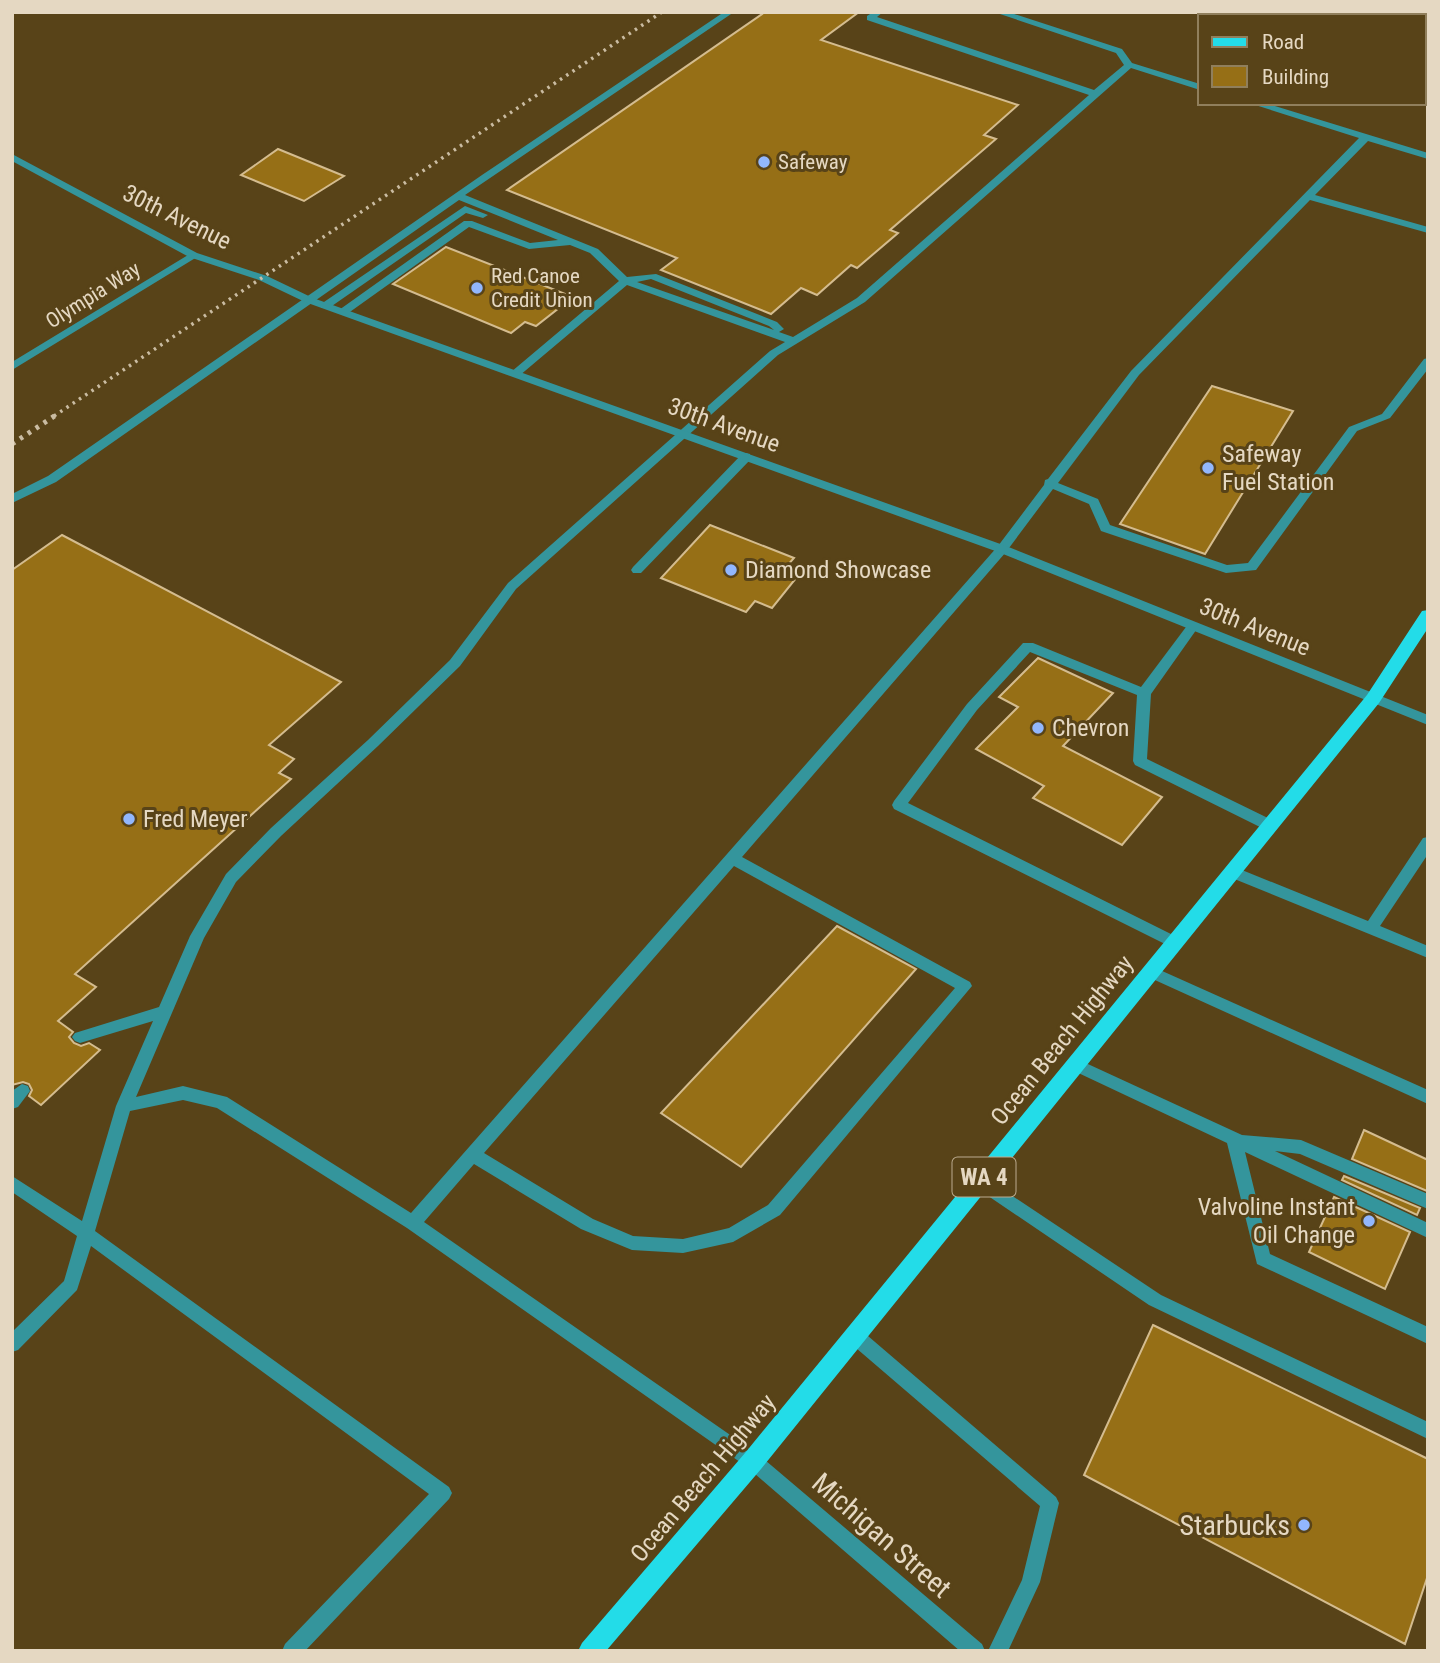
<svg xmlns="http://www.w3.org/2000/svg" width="1440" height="1663" font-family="'Roboto Condensed',sans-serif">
  <rect width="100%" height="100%" fill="#584318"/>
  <!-- building -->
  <path fill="#966f16" stroke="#d4bc8f" stroke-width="2" d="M765 12H859L821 40 1018 105 984 135 996 139 890 230 898 233 857 268 851 265 817 295 801 288 771 314 661 270 677 258 507 190Z
    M278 149 344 176 304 201 241 175Z
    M446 247 573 297 536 326 525 322 511 333 393 284Z
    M1212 386 1293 411 1205 554 1120 524Z
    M710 525 794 558 786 567 801 572 772 608 755 601 746 612 661 578Z
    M62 535 341 682 269 745 294 759 279 773 291 779 75 974 96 987 58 1021 73 1032 69 1037 74 1043 81 1046 89 1043 100 1050 41 1105 29 1096 32 1090 29 1084 23 1082 12 1085V570Z
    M1038 658 1113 693 1063 746 1162 797 1122 845 1033 798 1044 786 976 749 1018 707 999 697Z
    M837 926 916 969 741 1167 661 1113Z
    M1364 1130 1428 1160 1427 1191 1352 1159Z
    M1344 1176 1420 1208 1417 1215 1342 1180Z
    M1334 1197 1410 1232 1385 1289 1309 1252Z
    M1153 1325 1428 1459V1575L1405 1644 1084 1475Z"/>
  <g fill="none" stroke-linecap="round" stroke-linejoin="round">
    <!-- service -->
    <path fill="#34959c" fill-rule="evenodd" d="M724 12H734L465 195 598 249 627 277 656 274 777 322 784 329 779 332 793 337 857 298 1089 95 867 20V16L873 12H883L877 17 1094 90 1124 65 1116 53 994 12H1008L1122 49 1132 63 1200 84V90L1131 68 865 302 778 355 516 589 460 666 378 746 281 836 236 882 204 938 136 1097 183 1086 227 1097 411 1213 998 546 1044 485 1045 480 1048 479 1131 371 1359 138 1249 103H1265L1428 153V159L1368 141 1315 195 1428 227V233L1310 200 1139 375 1058 483 1098 499 1110 525 1227 565 1248 563 1349 427 1382 414 1424 359 1428 358V369L1390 418 1357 431 1256 570 1226 573 1101 531 1089 504 1053 489 1006 552 742 857 970 982 972 986 780 1215 733 1242 683 1253 632 1250 581 1229 474 1164 424 1222 759 1455 762 1461 759 1467 753 1470 747 1467 407 1228 217 1108 183 1100 130 1111 95 1231 449 1487 452 1493 449 1499 305 1651H282L285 1644 429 1494 91 1246 77 1290 18 1350 12 1352V1332L64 1281 77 1236 12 1192V1176L82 1221 116 1106 153 1021 80 1043 75 1041 72 1037 75 1033 159 1007 190 936 226 874 271 828 368 740 450 660 508 583 770 351 785 342 627 285 519 376H511V372L619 281 590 253 570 245 529 249 469 227 347 314H339V310L464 221H472L530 243 558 240 459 200 56 482 12 503V494L48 476 482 175ZM651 279 769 326 774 330 637 282ZM734 866 955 988 768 1205 729 1228 683 1239 633 1236 593 1219 484 1153Z
      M1342 12H1350L1349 16H1341Z
      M1424 98 1428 99V105L1422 103H1424Z
      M465 206 488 215 483 218 466 213 329 308H321V304Z
      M746 453 750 454V460L641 573H633L631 570 633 567 742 454Z
      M1193 622 1199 626 1151 694 1147 759 1276 822 1278 826 1276 830H1266L1135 765 1133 761 1137 695 1030 652 977 710 908 803 1181 939 1183 943 1181 947H1171L894 809 892 805 894 801 967 704 1023 643H1033L1141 687 1189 623Z
      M1428 837V854L1380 926 1428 946V958L1227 876 1225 872 1227 868H1237L1368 921 1423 838Z
      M1151 966 1428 1090V1104L1146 976 1144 972 1146 968Z
      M1077 1059 1242 1135 1301 1140 1428 1194V1209L1300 1154 1275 1151 1428 1223V1238L1245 1152 1270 1254 1428 1327V1344L1257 1264 1227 1143 1072 1070 1069 1065 1072 1060Z
      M22 1084 28 1086 30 1091 18 1107 12 1109V1091Z
      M981 1175 1161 1295 1428 1422V1439L1149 1305 975 1187 973 1182 975 1177Z
      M855 1328 861 1330 1056 1497 1059 1503 1040 1582 1008 1651H988L1022 1580 1040 1506 849 1342 846 1336 849 1330Z"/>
    <!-- minor -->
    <path fill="#34959c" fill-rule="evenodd" d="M193 252 198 255 197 257 12 370V362Z
      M753 1452 759 1455 982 1644 985 1651H960L747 1467 744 1461 747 1455Z"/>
    <!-- tertiary -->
    <path fill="#34959c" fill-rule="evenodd" d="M12 154 197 253 267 276 313 298 1006 546 1428 715V725L998 552 305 302 259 280 189 257 12 161Z"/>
    <!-- primary -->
    <path fill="#23dce8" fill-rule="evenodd" d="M1428 610V628L1379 703 761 1469 606 1651H578L582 1643 745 1453 1367 695 1422 611Z"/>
    <!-- rail-far1 -->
    <path stroke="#cabca2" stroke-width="3.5" stroke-dasharray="2.5 5" stroke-linecap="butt" d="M54 416 662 12"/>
    <!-- rail -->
    <path stroke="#cabca2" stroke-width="5" stroke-dasharray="3.5 6" stroke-linecap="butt" d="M12 444 56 415"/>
  </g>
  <!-- markers -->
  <g fill="#92b7fd" stroke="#584318" stroke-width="2.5">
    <circle cx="764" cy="162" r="7"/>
    <circle cx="477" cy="288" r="7"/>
    <circle cx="1208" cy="468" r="7"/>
    <circle cx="731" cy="570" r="7"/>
    <circle cx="1038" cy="728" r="7"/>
    <circle cx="129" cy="819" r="7"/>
    <circle cx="1369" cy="1221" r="7"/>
    <circle cx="1304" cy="1525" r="7"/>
  </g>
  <g text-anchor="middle" stroke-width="6" stroke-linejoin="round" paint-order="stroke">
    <!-- far-poi labels -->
    <g font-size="21" fill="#e5d8c2" stroke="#584318" text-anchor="start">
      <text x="778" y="169">Safeway</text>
      <text x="491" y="283">Red Canoe<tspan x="491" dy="24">Credit Union</tspan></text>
    </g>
    <!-- far-street labels -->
    <g font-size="21" fill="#e5d8c2" stroke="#584318">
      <text transform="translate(93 295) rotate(-32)" y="7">Olympia Way</text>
    </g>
    <!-- shield labels -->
    <rect fill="#584318" stroke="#bbab8f" stroke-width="2" x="952.5" y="1157.5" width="63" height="39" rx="5"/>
    <g font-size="23" font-weight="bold" fill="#e5d8c2">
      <text x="984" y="1185">WA 4</text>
    </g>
    <!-- street labels -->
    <g font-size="24" fill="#e5d8c2" stroke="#584318">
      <text transform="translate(177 217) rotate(26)" y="8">30th Avenue</text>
      <text transform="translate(724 425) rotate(20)" y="8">30th Avenue</text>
      <text transform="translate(1255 627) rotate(22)" y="8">30th Avenue</text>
      <text transform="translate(1062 1040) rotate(-51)" y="8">Ocean Beach Highway</text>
      <text transform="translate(703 1478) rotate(-50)" y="8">Ocean Beach Highway</text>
    </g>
    <!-- poi labels -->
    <g font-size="24" fill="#e5d8c2" stroke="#584318" text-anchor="start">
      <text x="1222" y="462">Safeway<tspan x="1222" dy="28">Fuel Station</tspan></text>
      <text x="745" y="578">Diamond Showcase</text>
      <text x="1052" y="736">Chevron</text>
      <text x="143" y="827">Fred Meyer</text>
      <text x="1355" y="1215" text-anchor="end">Valvoline Instant<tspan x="1355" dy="28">Oil Change</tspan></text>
    </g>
    <!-- near-poi labels -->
    <g font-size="28" fill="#e5d8c2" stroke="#584318" text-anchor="end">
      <text x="1290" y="1535">Starbucks</text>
    </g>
    <!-- near-street labels -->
    <g font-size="28" fill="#e5d8c2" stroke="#584318">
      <text transform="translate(882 1535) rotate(41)" y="10">Michigan Street</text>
    </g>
  </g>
  <!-- border -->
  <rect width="1440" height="1663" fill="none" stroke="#e5d8c2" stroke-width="28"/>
  <!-- legend -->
  <rect x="1198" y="14" width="228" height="91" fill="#584318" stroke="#907f5c" stroke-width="2"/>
  <rect x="1212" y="37" width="35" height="10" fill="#23dce8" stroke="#907f5c" stroke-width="2"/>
  <text x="1262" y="49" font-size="21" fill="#e5d8c2">Road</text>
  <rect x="1212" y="66" width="35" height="21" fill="#966f16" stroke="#907f5c" stroke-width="2"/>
  <text x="1262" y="84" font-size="21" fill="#e5d8c2">Building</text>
</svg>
